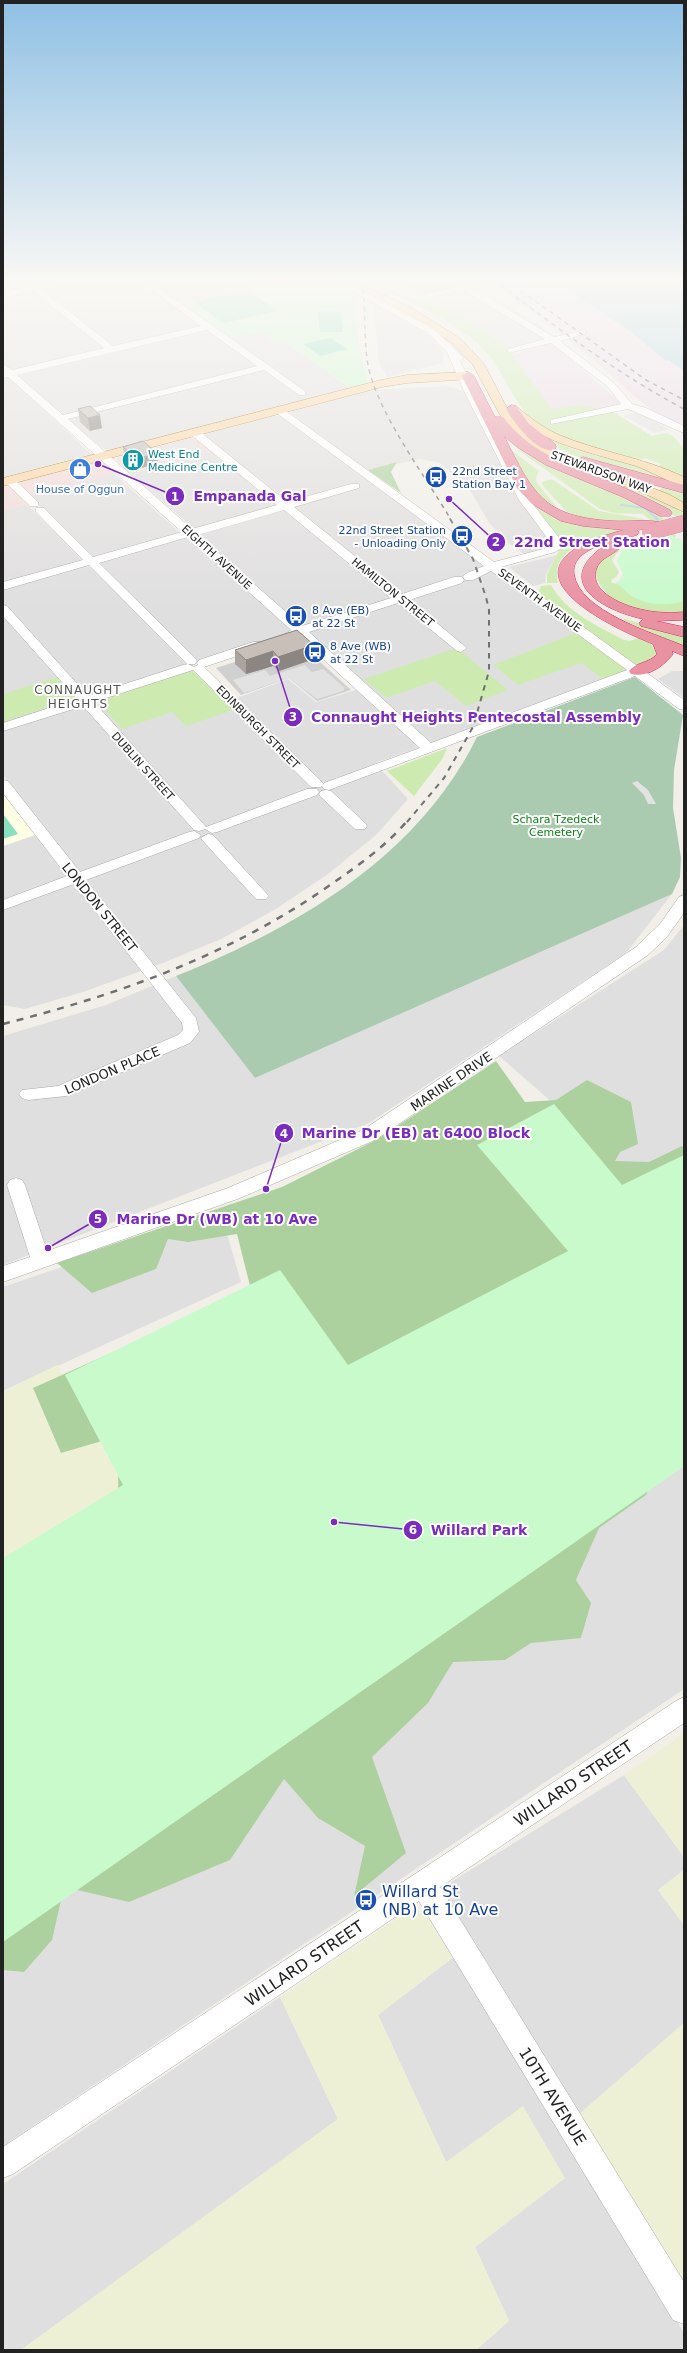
<svg xmlns="http://www.w3.org/2000/svg" width="687" height="2353" font-family="'DejaVu Sans',sans-serif">
  <rect width="100%" height="100%" fill="#f2efe9"/>
  <!-- residential -->
  <path fill="#e0dfdf" fill-rule="evenodd" d="M24 280H289L178 305 226 339 260 331 276 342 283 341 350 388 111 450 104 449 3 367V295L34 289Z
    M396 280H445L547 338 511 348Z
    M373 303 432 337 444 353 442 363 387 377 379 363Z
    M3 377H8L91 454 3 477Z
    M447 386 463 391 525 506 552 544 549 547 524 554 508 543 490 524 468 487 440 463 421 459 366 470 290 413 293 411 372 390Z
    M273 416H280L405 508 637 671 375 763 408 799 376 835 328 874 276 909 221 939 163 963 83 992 25 1009 3 1005V846L35 835 63 872 76 868 3 775V510L27 504 80 558 91 557 30 496 114 474 178 531 290 623 186 529 191 526 130 473 211 451 204 436 206 433ZM299 630 363 688 316 702 288 679 229 701 192 664Z
    M557 555 546 574 545 583 533 586 509 567Z
    M672 671H684V698L658 679Z
    M672 894 626 953 369 1123 3 1265V1036L106 1005 176 976 255 1078Z
    M684 925V1155L622 1185 554 1104 499 1056 664 950Z
    M221 1213 241 1282 3 1391V1287Z
    M684 1466V1689L3 2146V1942Z
    M624 1775 684 1857V1870L658 1890 684 1925V2023L577 2116 444 1894V1890L448 1884Z
    M455 1956 684 2333V2350H476L509 2321 475 2247 565 2178 446 2162 378 2015Z
    M280 1997 338 2119 21 2350H3V2184Z"/>
  <!-- commercial -->
  <path fill="#f2dad9" d="M190 438H194L211 451 130 473 115 458Z
    M95 462H102L114 474 30 496 20 484 22 481Z
    M3 486 10 487 27 504 3 510Z"/>
  <!-- industrial -->
  <path fill="#ebdbe8" d="M488 280H552L631 331 666 361 669 360 684 371V433L635 397 588 355Z
    M552 343 623 405 544 419 504 357Z"/>
  <!-- education -->
  <path fill="#ffffe5" d="M3 794 35 835 3 846Z"/>
  <!-- religious -->
  <path fill="#d0d0d0" d="M298 642 351 690 317 701 289 678 241 695 216 668Z"/>
  <!-- farmland -->
  <path fill="#eef0d5" d="M57 1365 123 1485 3 1558V1391Z
    M684 1733V1857L624 1775Z
    M684 1870V1925L658 1890Z
    M417 1910 430 1918 455 1956 378 2015 446 2162 523 2106 565 2178 475 2247 509 2321 476 2350H21L338 2119 280 1997 408 1911Z
    M684 2023V2289L577 2116Z"/>
  <!-- grass -->
  <path fill="#cdebb0" d="M384 288 409 298 428 299 511 348 512 355 552 409 582 405 615 413 652 436C675 429 671 437 684 448V477L658 466 661 464 645 458 639 460C602 450 550 443 524 411 508 391 501 366 482 348 455 321 417 307 384 288Z
    M544 436 575 450 642 467 684 485V505L659 490 664 487C635 477 561 458 544 436Z
    M520 449 655 511 676 529 675 538 642 514 614 513 600 509 518 450Z
    M511 450 539 471 536 478 537 483 560 511C535 500 521 475 511 450Z
    M552 479 599 511 645 519 639 521 640 523 583 519 567 512 543 486 542 482Z
    M612 481 665 501 684 514V523L660 505Z
    M533 506 562 519 596 527 620 529V532C596 538 549 547 558 583H547V574L562 545Z
    M620 549 612 560 619 572 616 577 611 580 612 583 622 585 627 591 684 585V613H653L627 607 609 597 597 580 595 568 608 552Z
    M551 585C566 612 597 626 624 640L630 641 637 638C649 640 654 645 658 656L638 666 633 663 538 594 541 586Z
    M624 619 684 635V647L623 620Z
    M576 633 624 668V672L603 679 581 663 518 685 493 665Z
    M457 648 508 690 466 706 435 681 386 698 364 679Z
    M194 667 237 709 186 726 172 712 122 729 95 699Z
    M58 677 77 698 3 722V694Z
    M447 748 443 758 414 796 387 771Z"/>
  <!-- forest -->
  <path fill="#add19e" d="M397 462 391 472 401 493 368 470Z
    M496 1061 525 1102 556 1100 587 1080 631 1102 638 1144 620 1152 615 1161 649 1162 682 1146 684 1148V1452L664 1450 646 1495 599 1528 576 1580 591 1603 581 1638 531 1643 505 1660 453 1662 428 1703 372 1757 406 1853 354 1896 365 1846 318 1818 284 1779 230 1860 129 1902 64 1887 52 1940 24 1972 3 1970V1587L118 1497 119 1436 61 1453 33 1388 251 1290 237 1234 188 1242 168 1239 156 1269 92 1293 57 1263 282 1187 376 1140Z"/>
  <!-- cemetery -->
  <path fill="#aacbaf" d="M635 677 683 715 674 770 673 808 681 858 680 877 672 894 255 1078 176 976C296 928 418 857 477 737Z"/>
  <!-- park -->
  <path fill="#c8facc" d="M289 280H332L354 293 359 346 368 383 350 388 283 341 276 343 260 331 226 339 178 305Z
    M668 532 675 538 681 539 684 547V601C668 606 647 606 632 596 625 592 623 586 615 583L619 581 623 574 617 561C622 541 651 536 668 532Z
    M554 1104 622 1185 684 1155V1466L3 1942V1558L123 1485 65 1375 280 1270 348 1365 568 1251 477 1145Z"/>
  <!-- pitch -->
  <path fill="#88e0be" d="M247 290 278 311 223 323 194 302Z
    M320 311 341 312 343 332H320L318 313Z
    M330 338 347 349 320 356 303 344Z
    M3 814 18 834 3 839Z"/>
  <!-- parking -->
  <path fill="#e2e2e2" d="M499 299 555 336H552L493 301Z
    M638 412 669 429 655 433 624 416Z
    M190 440 204 451 161 462 147 451Z
    M305 665 312 672 323 669 345 688 343 691 317 699 289 678 244 693 233 680 265 670 270 676Z
    M637 781 648 790 656 804H648L644 795 632 783Z"/>
  <!-- water -->
  <path fill="#aad3df" d="M552 280H684V371L669 360 666 361 630 331Z"/>
  <g fill="none" stroke-linecap="round" stroke-linejoin="round">
    <!-- stream-far1 -->
    <path stroke="#aad3df" stroke-width="2" d="M621 505 645 508 656 518"/>
    <!-- stream -->
    <path stroke="#aad3df" stroke-width="3" d="M655 517 658 520"/>
    <!-- minor casing -->
    <g stroke="#a9a9a9" stroke-width="1">
      <path id="minor" d="M20 280H29L36 285 63 280H80L42 290 113 346 201 326 138 280H148L305 391V395H299L264 370 68 419 192 529 277 505 190 434V430H198L287 502 351 484H359V488L294 507 402 594 454 577H462L464 580 462 583 409 600 467 648 461 652 457 651 398 603 309 632 431 743 627 670 491 571 473 580H465L463 577 465 574 484 566 274 411 275 409H283L494 562 547 548 551 543 519 500 464 391 447 352 428 333 332 280H343L434 329 464 358 460 361 529 499 563 543 560 549 555 552 501 567 684 700V710L679 709 635 676 329 790 324 789 322 786 324 783 420 748 298 636 287 637 285 634 291 630 188 537 99 563 195 658 197 661 195 664H187L89 565 3 590V582L83 560 36 512V508H44L93 557 182 532 8 377 3 378V364L12 370 104 348 33 291 3 298V292L28 287ZM207 330 257 366 63 415 17 375ZM284 510 391 598 302 626 198 535Z
        M240 280H250L257 286 250 288Z
        M449 280H459L554 337 585 330V334L560 341 614 383 632 404 646 408 684 426V433L628 409 551 424V420L621 404 608 387 551 343 508 353V349L545 339 464 291 425 298V294L458 287Z
        M9 477 13 478 38 502V506H30L5 482 4 480Z
        M3 605 7 606 88 696 183 665 188 664 194 667 198 665 197 663 199 660 253 642H261L263 645 261 648 204 667 321 781 323 784 321 787H311L193 670 94 702 206 827 307 789H317L319 792 317 795 217 832 212 833 205 829 199 831 194 830 83 706 3 731V723L77 699 3 616Z
        M3 780 8 781 80 872 189 832 194 831 201 835 199 838 86 880 196 1018 199 1032 190 1043 66 1096 28 1100 22 1098 19 1094 22 1090 58 1086 178 1035 183 1030 182 1023 74 884 3 910V900L67 876 3 793Z
        M326 790 331 791 365 823 367 826 365 829H355L321 797 319 794 321 791Z
        M208 834 213 835 266 893 269 896 266 899H256L203 841 201 838Z
        M684 895V913L666 938 648 955 375 1140 240 1198 3 1282V1266L30 1257 7 1185 10 1180 16 1178 22 1180 25 1185 47 1251 228 1188 363 1130 636 947 660 924 679 897Z
        M684 1697V1723L440 1887 684 2282V2324L673 2320 419 1901 13 2174 3 2178V2147L676 1701Z"/>
    </g>
    <!-- major casing -->
    <g stroke="#a06b00" stroke-width="1">
      <path id="major" d="M341 280H354L415 310 461 339 484 364 507 408 516 406C529 417 542 427 557 434 598 452 643 457 684 477V486C668 482 652 472 636 466 590 452 549 446 510 414 541 463 620 473 670 495L684 503V512L641 492 561 464 524 445 506 426 473 365 453 344 423 323Z
        M468 372 474 376 472 379 407 383 382 387 3 486V478L381 380 407 375Z"/>
    </g>
    <!-- highway casing -->
    <g stroke="#dc2a67" stroke-width="1">
      <path id="highway" d="M468 372 474 376 495 417H503C529 452 567 465 606 480 628 489 649 499 670 510L672 513 670 516H660L623 497 546 465 517 447 504 436C533 493 542 517 613 521 628 522 645 519 659 522L661 525 659 528 637 530 639 532 637 535 611 542H620L622 545C615 556 600 556 596 570 589 593 627 607 644 610 657 613 671 613 684 612V620L656 621 684 627V637L641 626 639 623 643 619C598 609 550 579 610 542 596 546 571 555 574 574 579 611 653 633 684 646V656L672 651 673 654C664 666 647 678 631 674L629 671C636 662 650 663 657 654L653 644C584 616 495 563 624 530L583 526 561 521 532 504 517 488 462 376Z
        M512 405 516 406 529 424 555 444 556 447 555 450C537 454 514 422 506 409Z
        M583 457 684 485V493L578 464 577 461Z"/>
    </g>
    <!-- minor -->
    <use href="#minor" fill="#fff" fill-rule="evenodd"/>
    <!-- major -->
    <use href="#major" fill="#fcd6a4" fill-rule="evenodd"/>
    <!-- highway -->
    <use href="#highway" fill="#e892a2" fill-rule="evenodd"/>
    <!-- rail-far2 -->
    <path stroke="#707070" stroke-width="1.5" stroke-dasharray="4.5 4.5" stroke-linecap="butt" d="M361 280C367 308 363 337 368 365 377 412 425 476 450 518
      M494 280C556 327 616 373 684 409
      M506 280 646 380 684 400"/>
    <!-- rail-far1 -->
    <path stroke="#707070" stroke-width="2" stroke-dasharray="5.5 5.5" stroke-linecap="butt" d="M407 822 444 778 473 727 489 671V610L486 597 473 559 449 517"/>
    <!-- rail -->
    <path stroke="#707070" stroke-width="2.5" stroke-dasharray="7 7" stroke-linecap="butt" d="M3 1024C121 994 233 954 333 883 359 865 387 845 407 821"/>
    <!-- highway-bridge casing -->
    <g stroke="#dc2a67" stroke-width="16" stroke-linecap="butt">
      <path id="highway-bridge" d="M650 532 684 523"/>
    </g>
    <!-- highway-bridge -->
    <use href="#highway-bridge" stroke="#e892a2" stroke-width="16"/>
  </g>
  <!-- wall -->
  <path fill="#aba49e" d="M78 409 102 428 90 431 80 422Z
    M123 447 158 463 138 469 124 457Z
    M297 630 314 659 279 671 273 666 246 674 235 664V650Z"/>
  <!-- shaded-wall -->
  <path fill="#8b8681" d="M100 415 102 428 90 431 88 418Z
    M157 453 158 463 138 469 137 459Z
    M314 645V659L279 671 278 657Z
    M273 651V666L246 674V660Z"/>
  <!-- building -->
  <path fill="#c7bfb8" stroke="#8b8681" d="M90 406 100 415 88 418 78 409Z
    M143 441 157 453 137 459 123 447Z
    M297 630 314 645 278 657 273 651 246 660 235 650Z"/>
  <!-- sky -->
  <linearGradient id="sky" x2="0" y2="1"><stop stop-color="#8fc0e4"/><stop offset="0.46" stop-color="#f9f8f5"/><stop offset="1" stop-color="#f9f8f5" stop-opacity="0"/></linearGradient>
  <rect width="687" height="609" fill="url(#sky)"/>
  <!-- icons -->
  <defs>
    <g id="building-disc" transform="scale(1.15)"><circle r="9.5" fill="#0f9aa8" stroke="#fff"/><path d="M-4-6H4V6H1V3H-1V6H-4ZM-2.5-4.3h1.7v1.8h-1.7ZM.8-4.3h1.7v1.8H.8ZM-2.5-1h1.7V.8h-1.7ZM.8-1h1.7V.8H.8Z" fill="#fff"/></g>
    <g id="shop-disc" transform="scale(1.15)"><circle r="9.5" fill="#3f7fe0" stroke="#fff"/><path d="M-5-2.5h2.3a2.7 3.5 0 0 1 5.4 0H5L5.5 6h-11ZM-1.5-2.5h3a1.5 2.3 0 0 0-3 0Z" fill="#fff"/></g>
    <g id="bus-disc" transform="scale(1.15)"><circle r="9.5" fill="#1a4fb4" stroke="#fff"/><path d="M-5-6H5V4H4V6H2V4H-2V6H-4V4H-5ZM-3.5-4V0h7V-4ZM-3.5 1.2v1.5H-2V1.2ZM2 1.2v1.5H3.5V1.2Z" fill="#fff"/></g>
  </defs>
  <g fill-rule="evenodd">
    <use href="#building-disc" x="133" y="460"/>
    <use href="#shop-disc" x="80" y="469"/>
    <use href="#bus-disc" x="436" y="477"/>
    <use href="#bus-disc" x="462" y="536"/>
    <use href="#bus-disc" x="296" y="616"/>
    <use href="#bus-disc" x="315" y="652"/>
    <use href="#bus-disc" x="366" y="1900"/>
  </g>
  <g text-anchor="middle" stroke-width="4" stroke-linejoin="round" paint-order="stroke">
    <!-- far-culture labels -->
    <g font-size="11" fill="#0d838f" stroke="#fff" text-anchor="start">
      <text x="148" y="458">West End<tspan x="148" dy="13">Medicine Centre</tspan></text>
    </g>
    <!-- far-transit labels -->
    <g font-size="11" fill="#164399" stroke="#fff" text-anchor="start">
      <text x="452" y="475">22nd Street<tspan x="452" dy="13">Station Bay 1</tspan></text>
      <text x="446" y="534" text-anchor="end">22nd Street Station<tspan x="446" dy="13">- Unloading Only</tspan></text>
      <text x="312" y="614">8 Ave (EB)<tspan x="312" dy="13">at 22 St</tspan></text>
      <text x="330" y="650">8 Ave (WB)<tspan x="330" dy="13">at 22 St</tspan></text>
    </g>
    <!-- far-street labels -->
    <g font-size="11" fill="#222" stroke="#fff">
      <text transform="translate(601 472) rotate(20)" y="4">STEWARDSON WAY</text>
      <text transform="translate(217 557) rotate(42)" y="4">EIGHTH AVENUE</text>
      <text transform="translate(393 592) rotate(39)" y="4">HAMILTON STREET</text>
      <text transform="translate(540 600) rotate(36)" y="4">SEVENTH AVENUE</text>
      <text transform="translate(258 727) rotate(45)" y="4">EDINBURGH STREET</text>
      <text transform="translate(143 766) rotate(48)" y="4">DUBLIN STREET</text>
    </g>
    <!-- far-shop labels -->
    <g font-size="11" fill="#366cbe" stroke="#fff">
      <text x="80" y="493">House of Oggun</text>
    </g>
    <!-- far-park labels -->
    <g font-size="11" fill="#0c8416" stroke="#fff">
      <text x="556" y="823">Schara Tzedeck<tspan x="556" dy="13">Cemetery</tspan></text>
    </g>
    <!-- far-neighbourhood labels -->
    <g font-size="12" letter-spacing="1" fill="#555" stroke="#fff">
      <text x="78" y="694">CONNAUGHT<tspan x="78" dy="14">HEIGHTS</tspan></text>
    </g>
    <!-- street labels -->
    <g font-size="13" fill="#222" stroke="#fff">
      <text transform="translate(100 907) rotate(51)" y="5">LONDON STREET</text>
      <text transform="translate(112 1070) rotate(-23)" y="5">LONDON PLACE</text>
      <text transform="translate(451 1081) rotate(-34)" y="5">MARINE DRIVE</text>
    </g>
    <!-- near-street labels -->
    <g font-size="16" fill="#222" stroke="#fff">
      <text transform="translate(573 1783) rotate(-34)" y="6">WILLARD STREET</text>
      <text transform="translate(304 1963) rotate(-34)" y="6">WILLARD STREET</text>
      <text transform="translate(553 2096) rotate(58)" y="6">10TH AVENUE</text>
    </g>
    <!-- near-transit labels -->
    <g font-size="16" fill="#164399" stroke="#fff" text-anchor="start">
      <text x="382" y="1897">Willard St<tspan x="382" dy="18">(NB) at 10 Ave</tspan></text>
    </g>
  </g>
  <!-- callouts -->
  <path fill="none" stroke="#7b2cbf" stroke-width="1.5" d="M98 464L175 496M449 499L496 542M275 661L293 717M266 1189L284 1133M48 1248L98 1219M334 1522L413 1530"/>
  <g fill="#7b2cbf" stroke="#fff" stroke-width="1.5">
    <circle cx="98" cy="464" r="4"/>
    <circle cx="449" cy="499" r="4"/>
    <circle cx="275" cy="661" r="4"/>
    <circle cx="266" cy="1189" r="4"/>
    <circle cx="48" cy="1248" r="4"/>
    <circle cx="334" cy="1522" r="4"/>
    <circle cx="175" cy="496" r="10"/>
    <circle cx="496" cy="542" r="10"/>
    <circle cx="293" cy="717" r="10"/>
    <circle cx="284" cy="1133" r="10"/>
    <circle cx="98" cy="1219" r="10"/>
    <circle cx="413" cy="1530" r="10"/>
  </g>
  <g font-size="12" text-anchor="middle" font-weight="bold" fill="#fff">
    <text x="175" y="501">1</text>
    <text x="496" y="546">2</text>
    <text x="293" y="721">3</text>
    <text x="284" y="1138">4</text>
    <text x="98" y="1223">5</text>
    <text x="413" y="1534">6</text>
  </g>
  <g font-size="14" text-anchor="middle" font-weight="bold" fill="#7b2cbf" stroke="#fff" stroke-width="4" stroke-linejoin="round" paint-order="stroke">
    <text x="250" y="501">Empanada Gal</text>
    <text x="592" y="547">22nd Street Station</text>
    <text x="476" y="722">Connaught Heights Pentecostal Assembly</text>
    <text x="416" y="1138">Marine Dr (EB) at 6400 Block</text>
    <text x="217" y="1224">Marine Dr (WB) at 10 Ave</text>
    <text x="479" y="1535">Willard Park</text>
  </g>
  <!-- border -->
  <rect width="687" height="2353" fill="none" stroke="#222222" stroke-width="8"/>
</svg>
